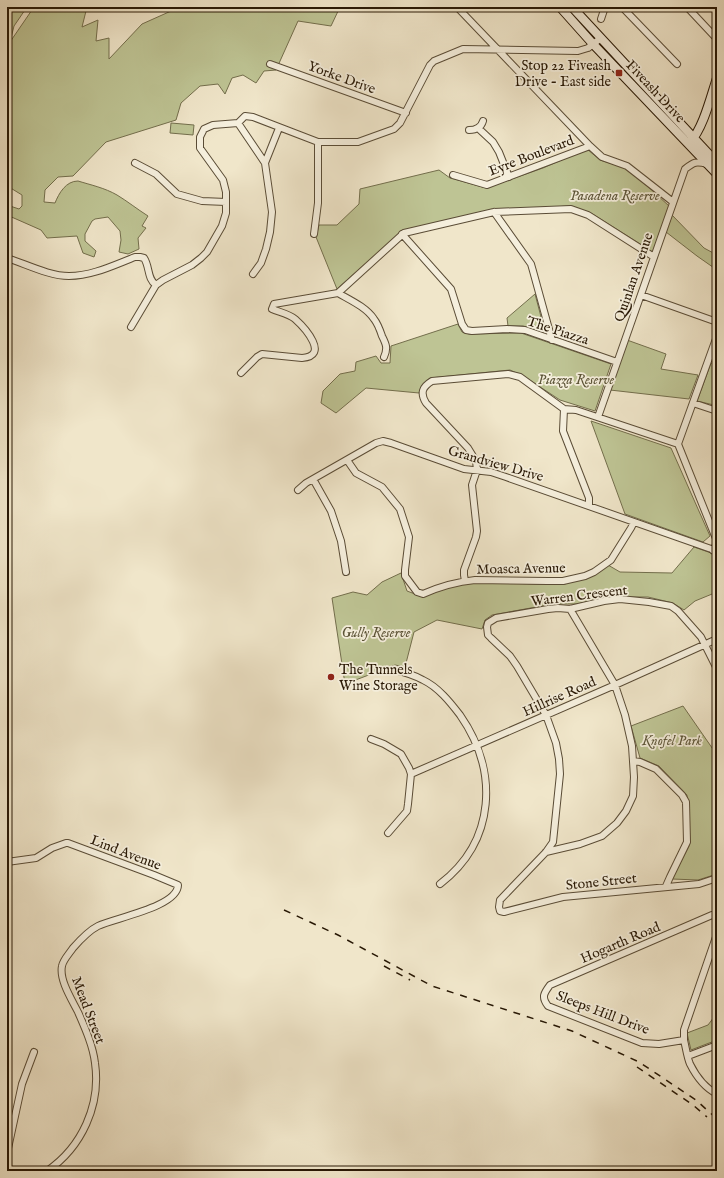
<svg xmlns="http://www.w3.org/2000/svg" width="724" height="1178" font-family="'IM FELL English',serif">
  <rect width="100%" height="100%" fill="#f0e6ca"/>
  <filter id="stains"><feTurbulence type="fractalNoise" baseFrequency=".005" numOctaves="4"/><feColorMatrix values="0 0 0 0 .2 0 0 0 0 .09 0 0 0 0 .02 0 0 0 .5 -.17"/></filter>
  <radialGradient id="worn" r=".72"><stop offset=".6" stop-color="#630" stop-opacity="0"/><stop offset="1" stop-color="#630" stop-opacity=".3"/></radialGradient>
  <!-- green -->
  <path fill="#bec494" stroke="#736e4c" d="M7 7H27L14 26 10 42 34 7H83L86 11 82 27 98 20 96 41 109 38V59L142 24 180 7H367L353 11 340 7 331 26 298 21 276 70 264 71 256 83 243 75 232 78 225 94 218 84 200 86 181 103 176 120 106 142 73 176 58 177 45 190 44 202 55 203C59 193 66 181 78 181 91 185 105 188 117 195 127 201 137 209 148 216L142 226 146 228 138 238 139 249 128 254 119 252 121 240 120 231 108 217 95 219 92 221 85 234V241L96 251 94 257 83 253 77 236 47 238 41 230 7 215V205L19 209 22 206V195L9 187 7 188Z
    M171 123 194 125 193 135 170 133Z
    M587 149 600 160 629 169 669 206 653 252 591 213 571 206 491 210 402 231 337 289 316 237 319 225H337L359 204 360 189 439 170 450 178 486 188 543 168Z
    M672 215 704 248 717 255V270L697 256 666 232Z
    M535 294 545 332 523 326H508L507 318Z
    M458 324 462 332 469 334 521 333 611 364 595 411 560 400 525 377 510 370 430 378 423 384 419 393 366 388 336 413 321 403 323 391 340 374 355 371 356 362 376 356 381 363H390L391 346Z
    M627 340 666 354 661 369 698 375 689 399 610 390Z
    M711 363 717 364V403L714 405 697 401Z
    M591 421 671 448 710 536 703 542 625 514Z
    M694 547 717 555V592L695 601 684 610 673 603 648 597H609L577 604H553L492 615 485 620 482 629 437 620 414 632 405 667 395 665 345 684 332 598 353 592 367 595 382 582 401 573 407 591 423 597 435 590 475 582 535 584H565L608 565 620 572 672 573Z
    M683 706 717 755V874L698 880 672 879 689 846 687 795 659 766 640 758 631 726Z
    M717 1013V1028L715 1031 717 1034V1040L691 1050 687 1033 708 1025Z"/>
  <g fill="none" stroke-linecap="round" stroke-linejoin="round">
    <!-- street casing -->
    <g stroke="#5a4c36" stroke-width="8">
      <path id="street" d="M457 7 590 146
        M622 7 677 64
        M687 7 717 39
        M601 19 605 7
        M270 64 406 113
        M238 123 265 163 272 212 270 232 266 249 261 263 253 274
        M478 128 493 142 499 152 509 177
        M469 130C476 130 481 128 483 121
        M135 163 156 174 177 194 202 201 226 202
        M265 163 279 128
        M453 175 487 185 590 146 602 157 627 166 673 202
        M494 212 531 264 533 271 552 340
        M314 234 318 203V142
        M402 234 451 289 462 324 466 330 472 331 507 329 525 330 617 362
        M7 258C26 264 49 276 69 276 92 276 114 265 135 257H140L144 258C150 267 147 279 156 285
        M338 293C350 300 366 307 374 319 378 324 380 330 382 336 386 344 388 348 384 357
        M641 295 717 322
        M131 327 156 285 163 280 192 265 201 258 207 252 222 226 226 213V192L223 180 200 148V137L204 129 213 125 238 123 245 116 253 117 318 142H358L394 129 400 123 430 65 434 61 463 49 578 51 588 48 601 38
        M241 373 257 357 262 354 302 358C330 356 305 328 295 319 289 314 279 312 272 309L274 304 338 293 404 233 494 212 571 209 588 215 654 257
        M693 403 717 411
        M564 409 563 431 589 498V506
        M598 417 685 169C694 162 696 161 707 164
        M347 460 356 473 382 487 400 509 409 537 405 570V576L417 592 423 594C441 586 455 582 475 580L548 581H563L585 576 594 572 611 560 631 528 634 522
        M313 479 331 511 341 541 346 572
        M298 490 306 483 376 443 383 441 391 443 464 469 491 472 506 477 714 550 717 541 678 444 717 336
        M465 581 464 575V570L476 537 477 531 472 485 477 470 476 461 468 448 426 403C420 393 422 387 432 381L508 374 520 377 564 409 576 410 678 444
        M717 669 701 637 678 611 671 606 649 602 620 599 604 601 570 609 558 608 548 609 496 618 488 623 487 627 488 635 491 638 510 656 517 666 546 715 556 743 559 759 560 774 553 842 546 852 500 900 499 907 500 911 504 912 563 897 699 884 717 878
        M394 670C404 672 414 675 423 680 438 687 450 702 460 715 499 771 496 841 440 884
        M371 739 384 744 401 754 409 768 411 774 408 804 407 811 388 833
        M633 761 640 762 656 769 682 795 686 802 687 842 670 877 666 886
        M411 774 615 685 717 639
        M546 852 580 844 602 836 617 823 626 811 633 796 634 777 632 746 625 715 615 685 570 609
        M7 862 36 858 52 848 66 843H68L154 875 178 885C178 907 114 918 98 926 88 931 80 940 73 948 69 954 63 960 62 966 59 980 72 1000 78 1012 85 1028 93 1046 95 1063 101 1105 82 1147 47 1171
        M717 916 712 915 550 985C544 993 541 997 548 1006L642 1043 659 1044 684 1040C686 1048 687 1057 690 1064 696 1076 705 1088 717 1094
        M684 1040V1030L717 934
        M688 1056 717 1045
        M7 1153 22 1084 34 1052"/>
    </g>
    <!-- secondary casing -->
    <g stroke="#281805" stroke-width="10">
      <path id="secondary" d="M560 7 593 44 717 174
        M572 7 717 163
        M690 142C703 129 711 96 717 78
        M714 550 717 551"/>
    </g>
    <!-- street -->
    <use href="#street" stroke="#f5efdd" stroke-width="6"/>
    <!-- secondary -->
    <use href="#secondary" stroke="#f5efdd" stroke-width="8"/>
    <!-- rail -->
    <path stroke="#281805" stroke-width="1.5" stroke-dasharray="7 7" stroke-linecap="butt" d="M284 910 338 935 432 986 572 1031 639 1062 696 1100 717 1119
      M384 966 410 980
      M637 1067 693 1105 707 1117"/>
  </g>
  <!-- markers -->
  <g fill="#8f2418" stroke="#f5efdd" stroke-width="1.5">
    <rect x="615" y="69" width="8" height="8" rx="2"/>
    <circle cx="331" cy="677" r="4"/>
  </g>
  <g text-anchor="middle" stroke-width="3.5" stroke-linejoin="round" paint-order="stroke">
    <!-- poi labels -->
    <g font-size="14" fill="#281805" stroke="#f5efdd" text-anchor="end">
      <text x="611" y="70">Stop 22 Fiveash<tspan x="611" dy="16">Drive - East side</tspan></text>
      <text x="339" y="674" text-anchor="start">The Tunnels<tspan x="339" dy="16">Wine Storage</tspan></text>
    </g>
    <!-- street labels -->
    <g font-size="14" fill="#281805" stroke="#f5efdd">
      <text transform="translate(342 77) rotate(20)" y="5">Yorke Drive</text>
      <text transform="translate(656 91) rotate(47)" y="5">Fiveash Drive</text>
      <text transform="translate(531 155) rotate(-21)" y="5">Eyre Boulevard</text>
      <text transform="translate(633 277) rotate(-71)" y="5">Quinlan Avenue</text>
      <text transform="translate(558 330) rotate(18)" y="5">The Piazza</text>
      <text transform="translate(496 463) rotate(16)" y="5">Grandview Drive</text>
      <text transform="translate(521 568) rotate(-1)" y="5">Moasca Avenue</text>
      <text transform="translate(579 595) rotate(-7)" y="5">Warren Crescent</text>
      <text transform="translate(559 696) rotate(-24)" y="5">Hillrise Road</text>
      <text transform="translate(126 852) rotate(21)" y="5">Lind Avenue</text>
      <text transform="translate(601 881) rotate(-6)" y="5">Stone Street</text>
      <text transform="translate(620 942) rotate(-23)" y="5">Hogarth Road</text>
      <text transform="translate(89 1010) rotate(69)" y="5">Mead Street</text>
      <text transform="translate(603 1012) rotate(21)" y="5">Sleeps Hill Drive</text>
    </g>
    <!-- park labels -->
    <g font-size="14" font-style="italic" fill="#5c5437" stroke="#f5efdd">
      <text x="615" y="200">Pasadena Reserve</text>
      <text x="576" y="384">Piazza Reserve</text>
      <text x="376" y="637">Gully Reserve</text>
      <text x="672" y="745">Knofel Park</text>
    </g>
  </g>
  <!-- margin -->
  <rect width="724" height="1178" fill="none" stroke="#f0e6ca" stroke-width="24"/>
  <rect x="8" y="8" width="708" height="1162" fill="none" stroke="#281805" stroke-width="2"/>
  <rect x="12" y="12" width="700" height="1154" fill="none" stroke="#281805"/>
  <rect width="100%" height="100%" filter="url(#stains)"/>
  <rect width="100%" height="100%" fill="url(#worn)"/>
</svg>
